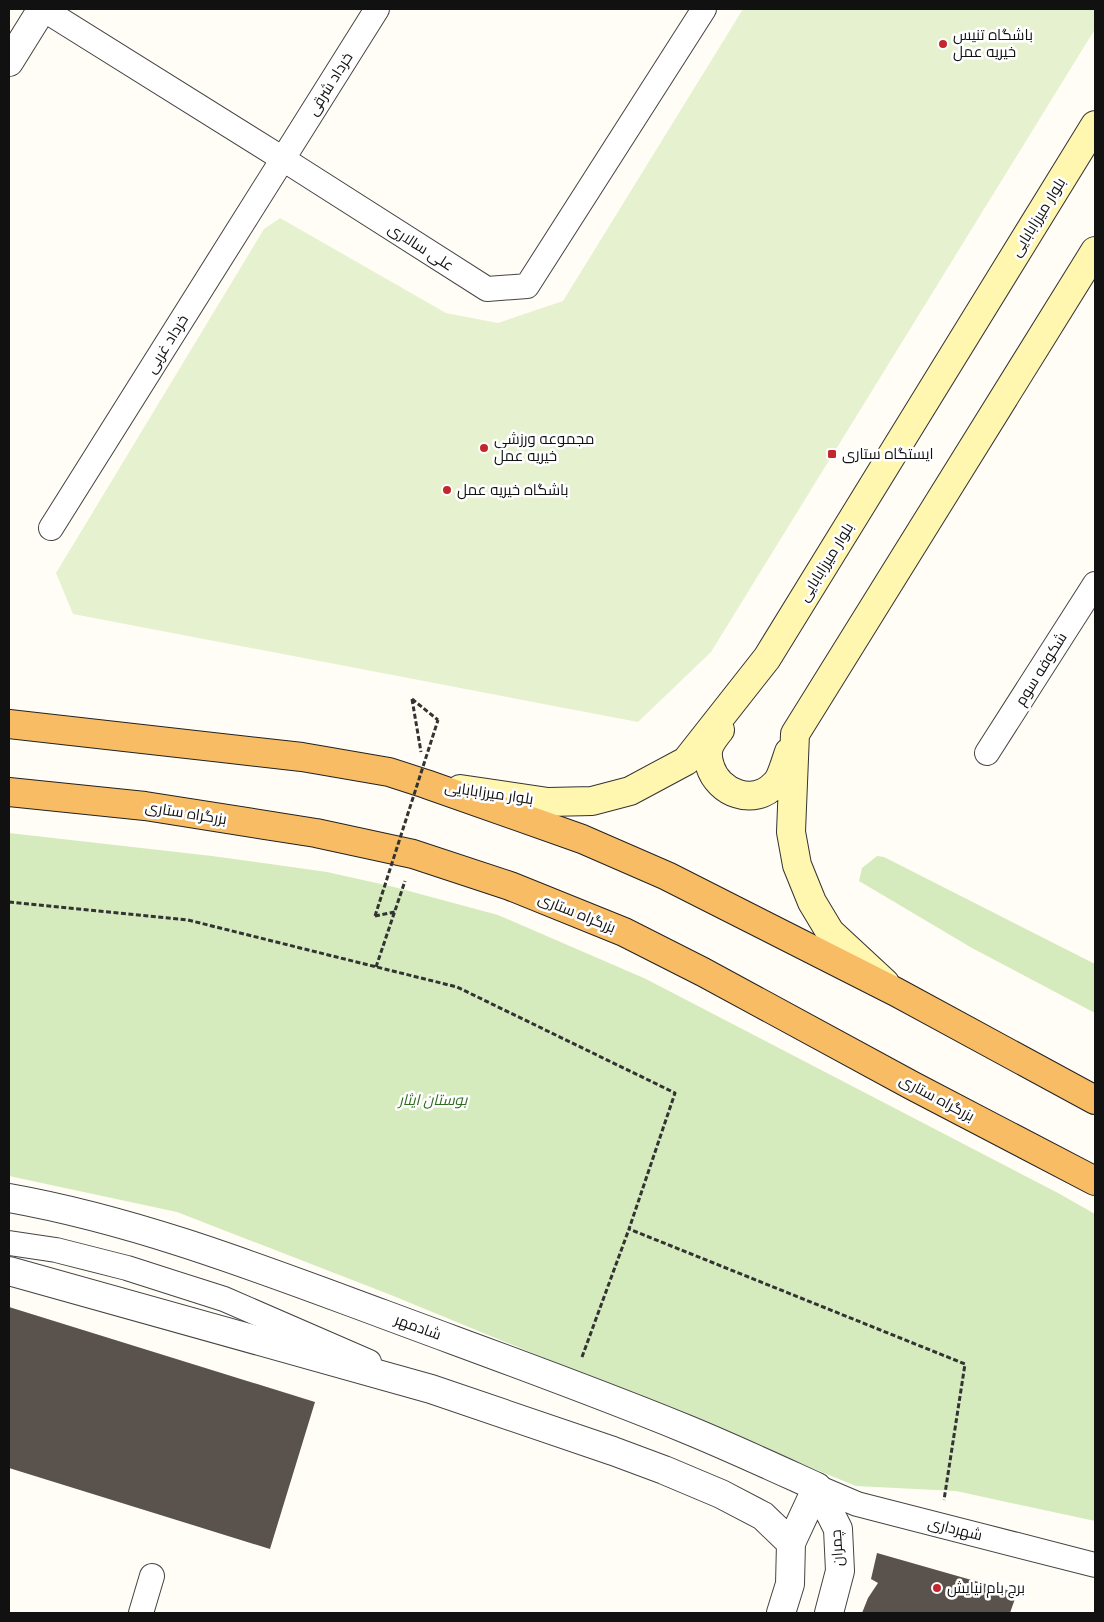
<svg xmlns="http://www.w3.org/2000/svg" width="1104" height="1622" font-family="'Times New Roman',Cairo,serif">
  <rect width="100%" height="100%" fill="#fffdf5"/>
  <!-- green -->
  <path fill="#d5ebbd" d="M9 833 212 856 327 872 394 887 498 915 646 979 1058 1193 1095 1214V1521L956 1491 856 1486 391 1295 177 1212 9 1176Z
    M877 856 884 857 1095 964V1013L972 948 859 881 862 868Z"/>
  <!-- pitch -->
  <path fill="#e6f2cf" d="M743 9H1095V29L711 652 638 722 73 614 56 573 264 229 280 218 446 313 498 323 563 301Z"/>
  <!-- building -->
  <path fill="#5a524d" d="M9 1307 315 1402 270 1549 9 1468Z
    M877 1553 1017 1593 1010 1613H862L868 1598 878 1583 871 1579Z"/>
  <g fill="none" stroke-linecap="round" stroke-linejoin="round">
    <!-- minor casing -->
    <g stroke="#444" stroke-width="26">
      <path id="minor" d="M43 9 283 159 487 289 527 286 704 9
        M51 528 377 9
        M987 753 1095 584
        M9 1243 56 1250 127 1268 224 1299 369 1362
        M817 1487 857 1504 1095 1565
        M141 1613 152 1576"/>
    </g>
    <!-- tertiary casing -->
    <g stroke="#444" stroke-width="30">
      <path id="tertiary" d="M9 62 42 9
        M9 1198C138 1221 261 1269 383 1314 485 1352 586 1388 686 1429 730 1447 773 1467 817 1487
        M9 1271 431 1389 613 1451 664 1470 721 1494 763 1516 791 1543
        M817 1487 838 1529 840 1571 829 1613
        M781 1613 790 1584 791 1543 817 1487"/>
    </g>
    <!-- secondary casing -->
    <g stroke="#333" stroke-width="30">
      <path id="secondary" d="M720 730C716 735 711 741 709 747 707 753 708 760 710 766 718 793 754 807 775 784 781 779 786 760 789 752
        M460 789 548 802 592 801 630 791 686 761 767 658 1095 125
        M885 983 830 932 812 902 797 865 791 832 795 734 1095 251"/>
    </g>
    <!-- trunk casing -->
    <g stroke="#222" stroke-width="30">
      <path id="trunk" d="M9 724 302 757 389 772 426 784 582 839 667 876 896 992 1095 1100
        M9 792 145 806 316 833 413 854 510 886 624 932 703 972 913 1086 1095 1181"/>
    </g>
    <!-- path -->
    <path stroke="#333" stroke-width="3" stroke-dasharray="5 2.5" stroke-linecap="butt" d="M412 699 421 752
      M412 699 438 720
      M9 902 188 920 457 987 675 1093 629 1229 965 1364 944 1500
      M375 916 395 912
      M376 967 405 881
      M582 1357 629 1229"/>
    <!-- minor -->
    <use href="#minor" stroke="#fff" stroke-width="24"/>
    <!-- tertiary -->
    <use href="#tertiary" stroke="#fff" stroke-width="28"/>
    <!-- secondary -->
    <use href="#secondary" stroke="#fff6b0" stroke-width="28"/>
    <!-- trunk -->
    <use href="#trunk" stroke="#f7bc64" stroke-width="28"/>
    <!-- path-bridge -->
    <path stroke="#333" stroke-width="3" stroke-dasharray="5 2.5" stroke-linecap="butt" d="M375 916 438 720"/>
  </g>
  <!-- markers -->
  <g fill="#c4262e" stroke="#fff" stroke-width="2">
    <circle cx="943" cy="44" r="5"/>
    <circle cx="484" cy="448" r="5"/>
    <rect x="827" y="449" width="10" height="10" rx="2.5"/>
    <circle cx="447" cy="490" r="5"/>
    <circle cx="937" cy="1588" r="5"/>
  </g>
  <g text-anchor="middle" stroke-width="5" stroke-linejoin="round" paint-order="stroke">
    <!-- poi labels -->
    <g font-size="15" fill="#111" stroke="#fff" text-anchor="start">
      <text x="953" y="40">باشگاه تنیس<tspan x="953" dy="17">خیریه عمل</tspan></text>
      <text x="494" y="444">مجموعه ورزشی<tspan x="494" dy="17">خیریه عمل</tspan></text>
      <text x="842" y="459">ایستگاه ستاری</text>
      <text x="457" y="495">باشگاه خیریه عمل</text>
      <text x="947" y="1593">برج بام نیایش</text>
    </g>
    <!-- street labels -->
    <g font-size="15" fill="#111" stroke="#fff">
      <text transform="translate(330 84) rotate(-58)" y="5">خرداد شرقی</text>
      <text transform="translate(1038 217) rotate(-58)" y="5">بلوار میرزابابایی</text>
      <text transform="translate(421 247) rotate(33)" y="5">علی سالاری</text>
      <text transform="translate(167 344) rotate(-58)" y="5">خرداد غربی</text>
      <text transform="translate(826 562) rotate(-58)" y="5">بلوار میرزابابایی</text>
      <text transform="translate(1041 669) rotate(-58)" y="5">شکوفه سوم</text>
      <text transform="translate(489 793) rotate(8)" y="5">بلوار میرزابابایی</text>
      <text transform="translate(186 813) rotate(9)" y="5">بزرگراه ستاری</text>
      <text transform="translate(577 913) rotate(22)" y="5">بزرگراه ستاری</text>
      <text transform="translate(937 1098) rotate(28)" y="5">بزرگراه ستاری</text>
      <text transform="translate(418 1327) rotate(20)" y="5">شادمهر</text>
      <text transform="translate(955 1529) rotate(14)" y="5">شهرداری</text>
      <text transform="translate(837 1548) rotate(-94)" y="5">چمران</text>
    </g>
    <!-- park labels -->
    <g font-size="15" font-style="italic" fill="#2f6b1f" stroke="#fff">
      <text x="433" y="1105">بوستان ایثار</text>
    </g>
  </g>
  <!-- border -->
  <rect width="1104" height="1622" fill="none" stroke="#111111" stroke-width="20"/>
</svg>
